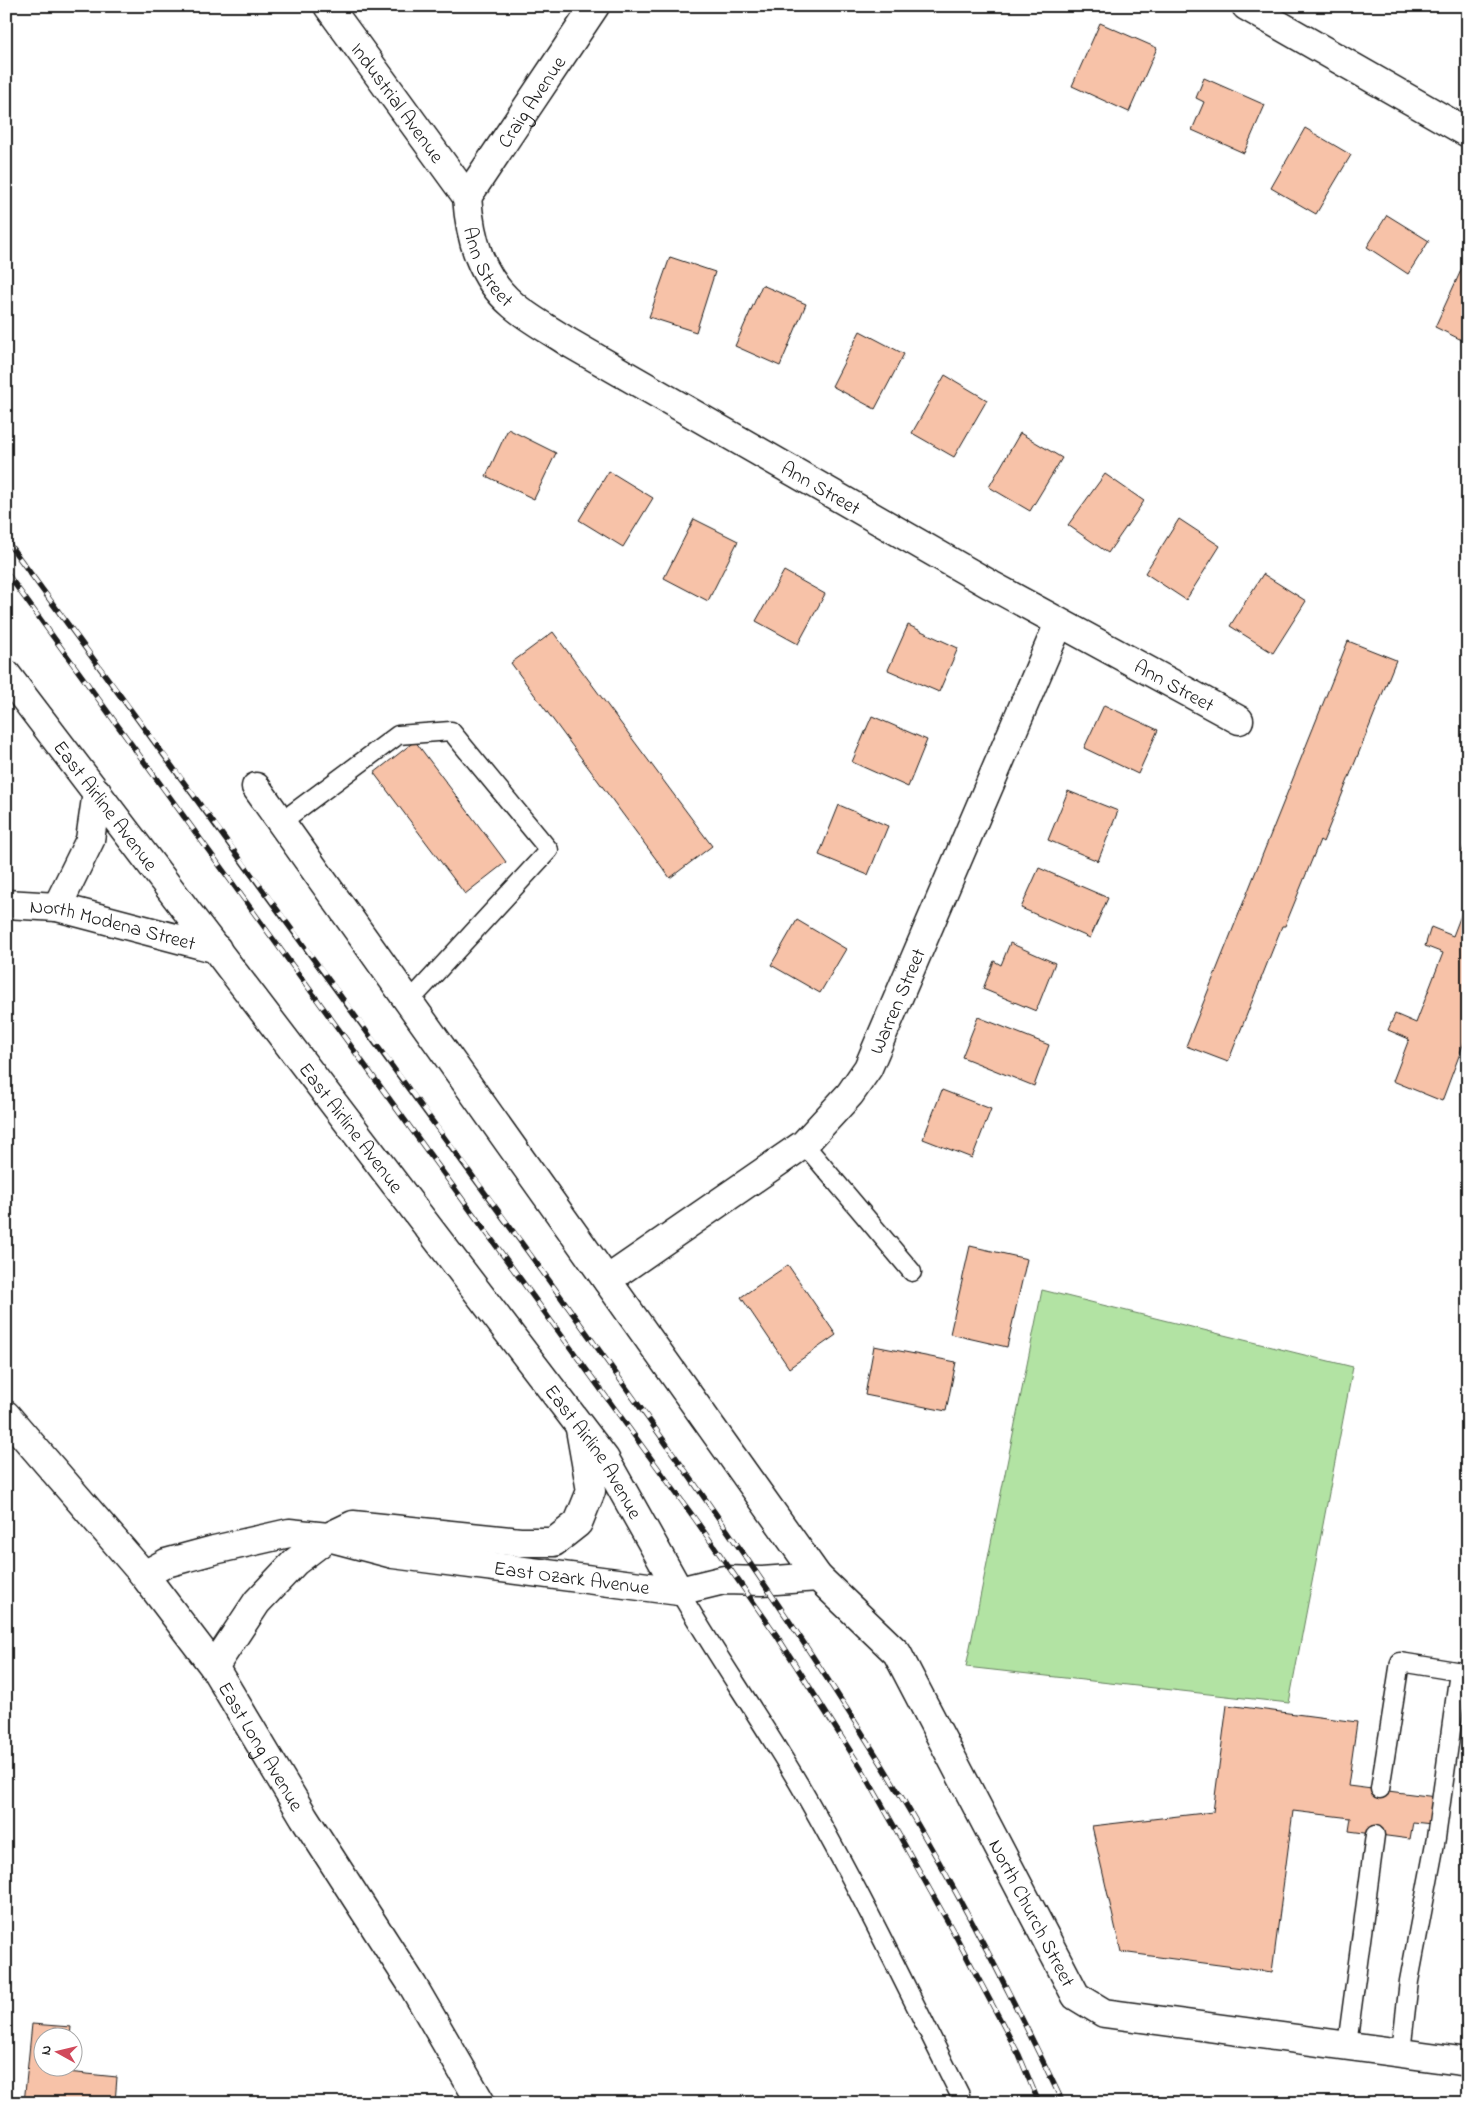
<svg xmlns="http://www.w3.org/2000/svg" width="1474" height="2109" font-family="'Indie Flower',sans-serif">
  <rect width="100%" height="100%" fill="#fff"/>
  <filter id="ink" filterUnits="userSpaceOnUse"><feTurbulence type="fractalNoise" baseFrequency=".02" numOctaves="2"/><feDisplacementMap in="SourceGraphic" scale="10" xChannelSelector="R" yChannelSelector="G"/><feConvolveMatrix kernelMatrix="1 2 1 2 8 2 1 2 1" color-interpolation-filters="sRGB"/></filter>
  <g filter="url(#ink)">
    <!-- green -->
    <path fill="#b2e3a3" stroke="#678060" d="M1042 1290 1353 1367 1289 1703 966 1667Z"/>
    <!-- building -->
    <path fill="#f7c2a8" stroke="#1c1c1c" d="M1100 23 1157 48 1129 112 1072 86Z
      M1204 78 1265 105 1244 153 1192 130 1204 102 1196 98Z
      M1305 128 1351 155 1316 214 1271 188Z
      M1387 215 1429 241 1408 274 1367 247Z
      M670 257 715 272 696 332 649 317Z
      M1463 266 1468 268V343L1435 327Z
      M762 285 806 304 780 366 735 346Z
      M860 331 904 354 875 409 832 386Z
      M945 375 987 400 954 457 912 433Z
      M508 429 556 453 534 499 486 476Z
      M1020 433 1062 458 1030 511 989 487Z
      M609 471 653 498 623 547 579 520Z
      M1105 474 1144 501 1108 553 1068 525Z
      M694 519 738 541 708 601 664 578Z
      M1179 519 1220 546 1186 600 1145 573Z
      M784 571 825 594 798 644 756 621Z
      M1263 574 1306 601 1273 653 1230 626Z
      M908 625 958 648 939 692 888 670Z
      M553 632 712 846 670 878 511 663Z
      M1348 641 1396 660 1323 842 1320 840 1285 926H1282L1228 1062 1186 1046Z
      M1104 705 1158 730 1138 774 1084 748Z
      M872 716 927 740 908 787 852 762Z
      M415 741 506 862 465 894 374 773Z
      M1068 791 1118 811 1098 861 1048 840Z
      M839 805 888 826 868 875 819 855Z
      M1468 837V857L1461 854Z
      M1039 868 1108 898 1090 938 1021 908Z
      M1468 897V1032L1442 1101 1393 1081 1409 1039 1388 1030 1395 1014 1416 1023 1443 953 1425 946 1431 927 1453 936Z
      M797 920 846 949 820 993 771 965Z
      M1010 943 1055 963 1036 1011 983 989 994 961 1001 965Z
      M978 1017 1049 1045 1034 1086 962 1057Z
      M942 1090 991 1109 972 1158 923 1139Z
      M970 1246 1027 1259 1007 1347 950 1334Z
      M788 1265 836 1335 789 1368 741 1297Z
      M874 1346 956 1362 946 1411 865 1395Z
      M1227 1705 1357 1722 1348 1786 1436 1797 1432 1824 1413 1822 1410 1839 1349 1831 1351 1818 1293 1811 1272 1972 1121 1952 1092 1826 1213 1812Z
      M32 2024 71 2027 70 2036H42V2066H67V2072L117 2077 115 2103H24Z"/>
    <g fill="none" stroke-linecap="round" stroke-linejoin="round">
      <!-- service casing -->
      <g stroke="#1c1c1c" stroke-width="21">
        <path id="service" d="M281 822 398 735 451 731 549 850 409 1002
          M804 1144 912 1272
          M679 1591C718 1659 764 1723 803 1791 860 1890 909 1993 960 2095
          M1380 1789 1400 1662 1468 1673
          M1347 2045 1375 1835
          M1401 2052 1409 1981 1436 1838 1459 1672"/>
      </g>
      <!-- minor casing -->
      <g stroke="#1c1c1c" stroke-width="31">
        <g id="minor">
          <path id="s1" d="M328 6 467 197"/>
          <path d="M1246 6 1468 133"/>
          <path id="s2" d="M467 197C470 238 480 277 513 305 529 319 550 330 568 342L991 585 1239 720"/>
          <path id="s3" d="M467 197 595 6"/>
          <path id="s4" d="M6 674 605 1459 679 1591"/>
          <path id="s5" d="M256 787 818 1577 897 1653 1076 1996 1104 2013 1468 2062"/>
          <path id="s6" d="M607 1280 804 1144 850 1094 868 1068 1059 623"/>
          <path d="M144 1575 166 1563 214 1550 289 1533 328 1537 353 1525 520 1542H554L578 1523 591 1491 580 1429"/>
          <path id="s7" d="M214 1667 257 1602 295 1562 328 1537 393 1554 679 1591 724 1580 762 1581 818 1577"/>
        </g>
      </g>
      <!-- tertiary casing -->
      <g stroke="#1c1c1c" stroke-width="31">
        <g id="tertiary">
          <path id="s8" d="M6 904 57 907 217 949"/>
          <path d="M57 907 90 840 97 792"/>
        </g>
      </g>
      <!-- secondary casing -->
      <g stroke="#1c1c1c" stroke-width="31">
        <g id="secondary">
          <path id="s9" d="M6 1415 144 1575 214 1667 304 1817 413 1986 481 2103"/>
        </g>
      </g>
      <!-- service -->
      <use href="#service" stroke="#fff" stroke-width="18"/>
      <!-- minor -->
      <use href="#minor" stroke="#fff" stroke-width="28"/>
      <!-- tertiary -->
      <use href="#tertiary" stroke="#fff" stroke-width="28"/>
      <!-- secondary -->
      <use href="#secondary" stroke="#fff" stroke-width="28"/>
      <!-- rail casing -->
      <g stroke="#1c1c1c" stroke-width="5.5">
        <path id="rail" d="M6 540C186 785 367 1029 545 1275 658 1432 772 1588 874 1752 944 1864 1006 1983 1063 2103
          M6 572 695 1519 777 1636 863 1771 953 1931 1019 2055 1039 2103"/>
      </g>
      <!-- rail -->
      <use href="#rail" stroke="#fff" stroke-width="4" stroke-dasharray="11" stroke-linecap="butt"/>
    </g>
  </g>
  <g text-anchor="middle" stroke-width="5" stroke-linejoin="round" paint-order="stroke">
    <!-- street labels -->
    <g font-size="20" fill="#1c1c1c" stroke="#fff">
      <text dy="7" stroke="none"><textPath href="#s1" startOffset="119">Industrial Avenue</textPath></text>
      <text dy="7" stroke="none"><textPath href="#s3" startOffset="115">Craig Avenue</textPath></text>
      <text dy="7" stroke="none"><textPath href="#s2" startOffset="74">Ann Street</textPath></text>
      <text dy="7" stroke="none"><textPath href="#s2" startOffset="479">Ann Street</textPath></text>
      <text dy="7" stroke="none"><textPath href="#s2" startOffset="884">Ann Street</textPath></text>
      <text dy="7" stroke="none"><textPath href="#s4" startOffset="165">East Airline Avenue</textPath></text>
      <text dy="7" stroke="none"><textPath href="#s8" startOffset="109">North Modena Street</textPath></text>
      <text dy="7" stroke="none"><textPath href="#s6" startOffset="412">Warren Street</textPath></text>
      <text dy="7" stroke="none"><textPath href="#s4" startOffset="570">East Airline Avenue</textPath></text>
      <text dy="7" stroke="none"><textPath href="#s4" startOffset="975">East Airline Avenue</textPath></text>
      <text dy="7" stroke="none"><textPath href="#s7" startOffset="422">East Ozark Avenue</textPath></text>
      <text dy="7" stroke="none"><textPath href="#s9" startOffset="419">East Long Avenue</textPath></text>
      <text dy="7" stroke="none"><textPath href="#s5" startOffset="1372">North Church Street</textPath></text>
    </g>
  </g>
  <!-- margin -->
  <rect width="1474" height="2109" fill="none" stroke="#fff" stroke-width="25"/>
  <rect x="12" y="12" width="1449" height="2084" fill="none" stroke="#1c1c1c" stroke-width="2" filter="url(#ink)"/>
  <!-- north arrow -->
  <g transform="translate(58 2052) rotate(278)"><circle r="24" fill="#ffffff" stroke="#a4a4a4"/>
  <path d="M0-4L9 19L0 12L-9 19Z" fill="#d1495b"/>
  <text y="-8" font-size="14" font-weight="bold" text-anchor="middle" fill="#1c1c1c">N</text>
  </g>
</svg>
